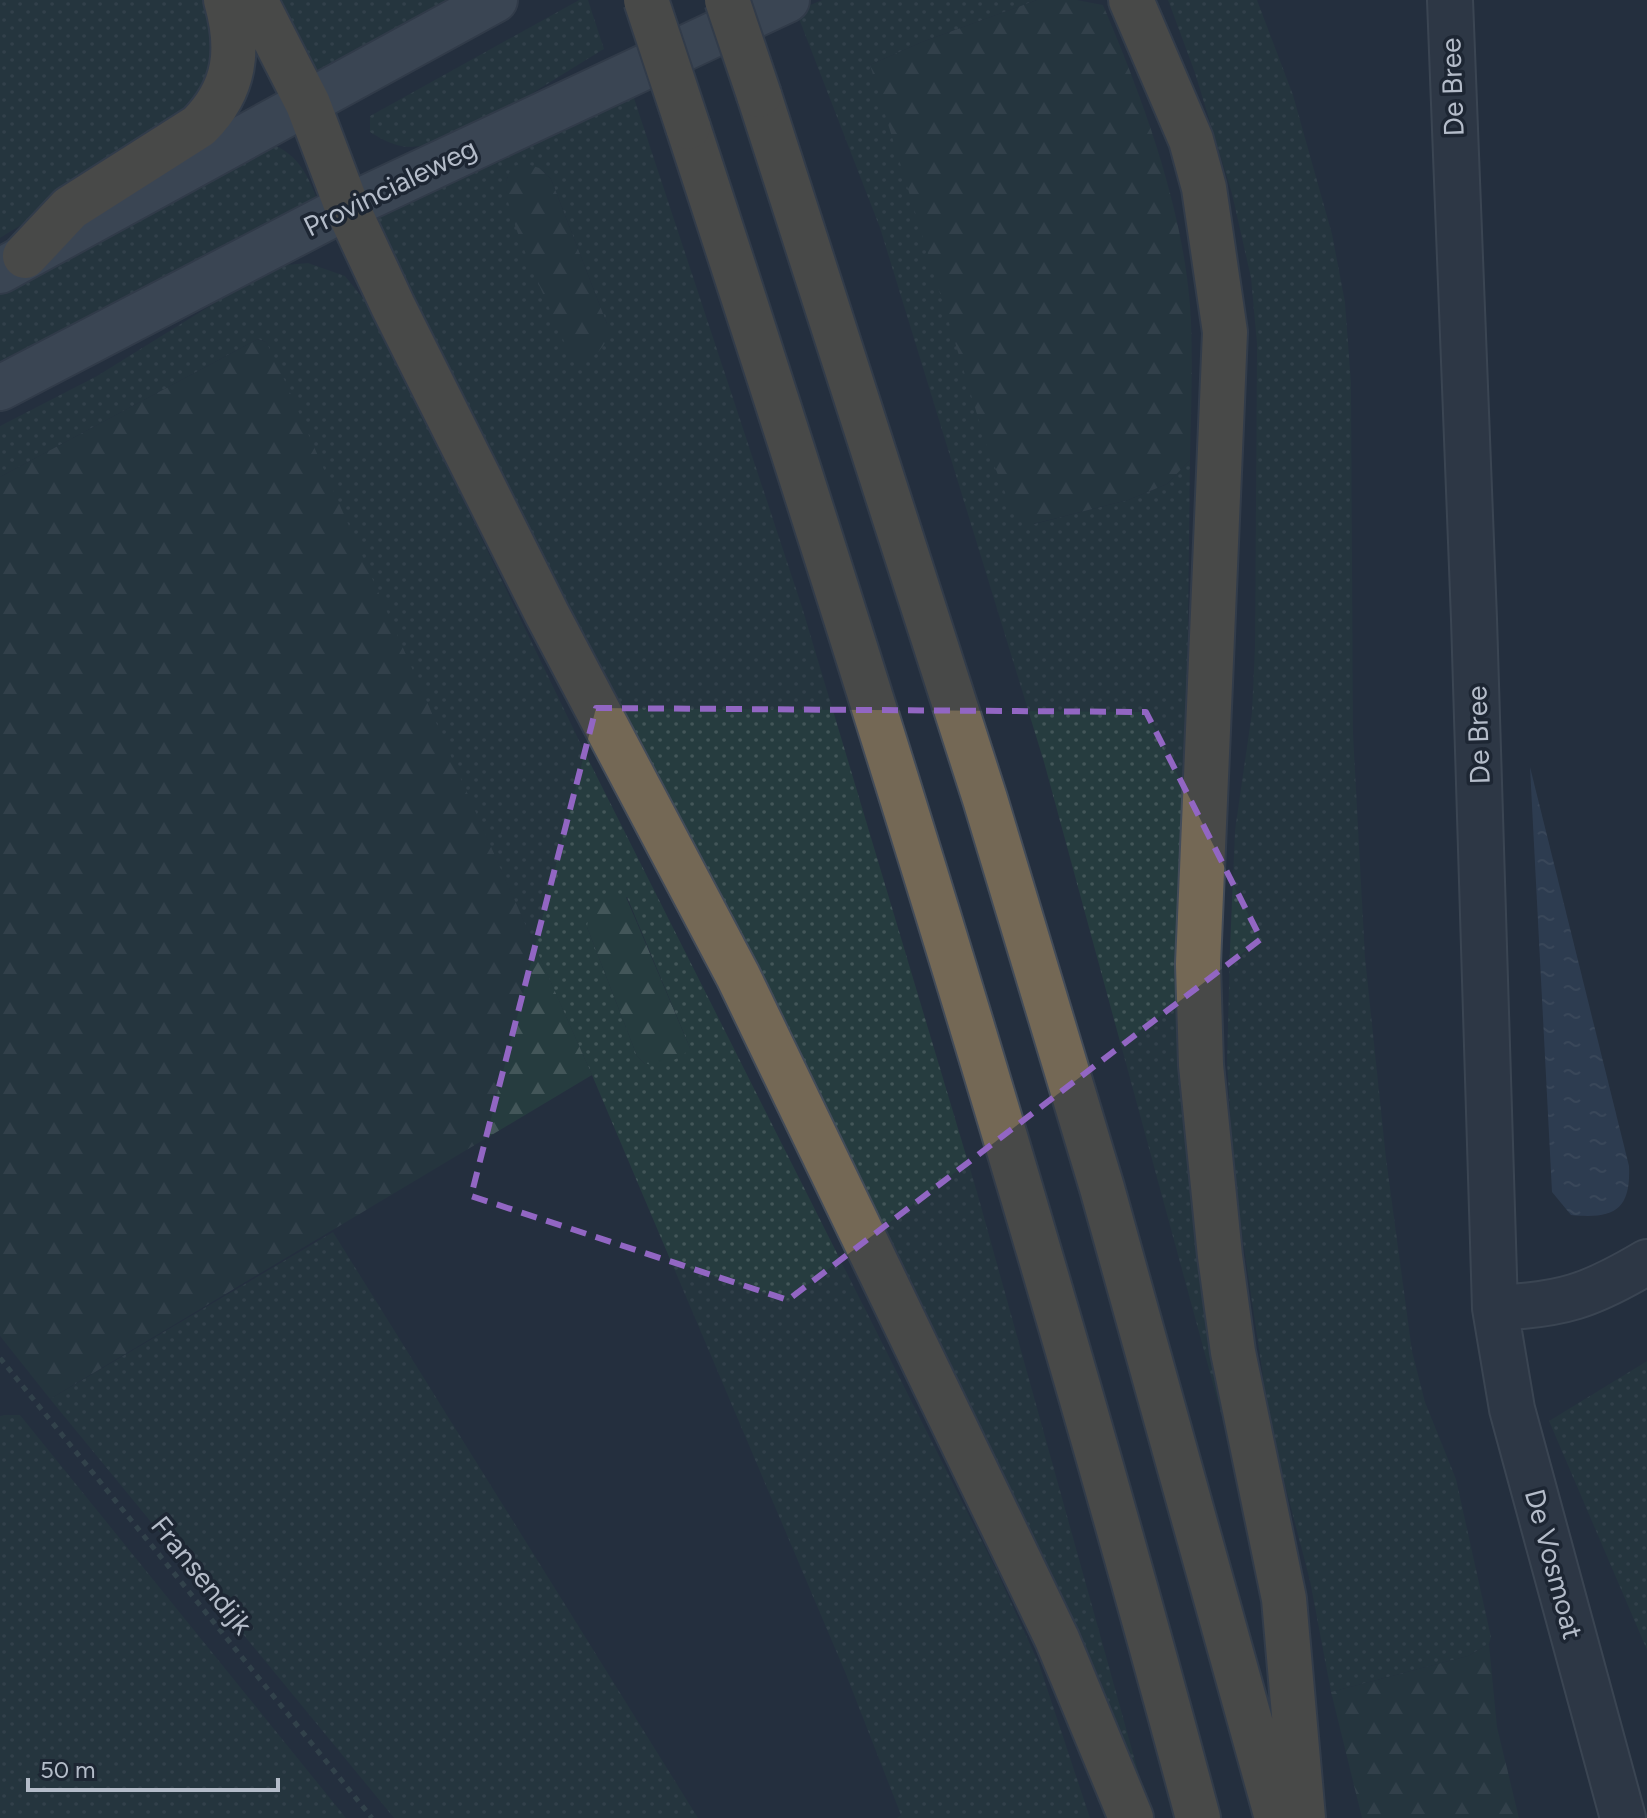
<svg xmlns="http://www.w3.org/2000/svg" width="1647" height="1818" font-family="Figtree,sans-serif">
  <defs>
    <pattern id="green-dots" width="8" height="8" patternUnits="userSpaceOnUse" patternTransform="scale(2)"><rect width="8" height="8" fill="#263c3f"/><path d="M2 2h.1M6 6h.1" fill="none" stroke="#435659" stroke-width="1.8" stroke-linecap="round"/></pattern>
    <pattern id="forest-firs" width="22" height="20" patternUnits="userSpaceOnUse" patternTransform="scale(2)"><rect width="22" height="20" fill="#263c3f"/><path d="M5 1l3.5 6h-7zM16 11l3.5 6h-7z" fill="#435659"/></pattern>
    <pattern id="water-ripples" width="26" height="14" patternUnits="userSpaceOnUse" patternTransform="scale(2)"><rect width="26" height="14" fill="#394c67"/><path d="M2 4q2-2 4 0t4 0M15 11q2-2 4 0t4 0" fill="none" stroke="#53647b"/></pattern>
  </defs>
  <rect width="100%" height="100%" fill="#242f3e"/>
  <!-- green -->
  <path fill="url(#green-dots)" fill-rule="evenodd" d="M0 0H210L220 52 203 104 153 144 0 238Z
    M279 0H472L318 81Z
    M579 0H588L604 49C559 75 459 146 411 147 395 147 383 140 370 132V116Z
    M822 0H1037L922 42 870 65 1034 524 1128 500 1167 484 1190 460 1186 793 1250 1520 1044 762 880 228 796 11Z
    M1168 0H1257L1293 95 1332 234 1345 302 1351 383 1353 733 1365 957 1386 1158 1412 1351 1425 1402 1456 1479 1491 1637 1489 1644 1468 1656 1331 1692 1310 1581 1271 1431 1234 1180 1227 1061 1230 949 1235 830 1252 712 1255 646 1257 344 1251 278 1232 194 1195 73Z
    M630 86 802 607 977 1192 1151 1818 363 218ZM539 168 551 179 607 324 514 218 506 190 507 177Z
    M274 145C298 156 306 172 316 196L309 206 0 361V289Z
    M308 263 345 276 370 307 588 759 995 1567 1039 1664 1090 1818H897L901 1815 845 1672 592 1075 266 342 258 339 0 477V426L97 376 274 266ZM627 897 690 1048 645 1064 637 1056 587 927Z
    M333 1232 698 1818H394L50 1399Z
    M1647 1361V1650L1549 1421Z
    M4 1415H20L346 1818H0V1416Z"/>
  <!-- forest -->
  <path fill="url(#forest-firs)" d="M1037 0H1077L1103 5C1144 101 1186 215 1191 320 1193 367 1191 414 1190 460L1167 484 1128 500 1033 524 1011 507 988 450 870 65 922 42Z
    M524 163 539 168 551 179 607 324C610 342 603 348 589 360L577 359 567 348C550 307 512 232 506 191 505 182 508 174 512 167Z
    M258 339 266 342 276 361 592 1075 50 1399 0 1336V477Z
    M620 894 626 897 690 1048C681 1061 660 1065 645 1064L637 1056 587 927 589 913 611 896Z
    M1489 1644 1497 1727 1519 1818H1362L1331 1692 1468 1656Z"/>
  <!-- water -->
  <path fill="url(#water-ripples)" d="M1530 767 1629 1166C1631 1211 1613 1219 1571 1215L1552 1192Z"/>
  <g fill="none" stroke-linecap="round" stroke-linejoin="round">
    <!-- minor casing -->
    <g stroke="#565f6c" stroke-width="48">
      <path id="minor" d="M1450 0 1474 619 1495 1308C1562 1305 1590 1296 1647 1262
        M1495 1308 1512 1409 1623 1818"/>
    </g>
    <!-- major casing -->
    <g stroke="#414a57" stroke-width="48">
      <path id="major" d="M0 271 495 0
        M0 388 347 207 787 0"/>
    </g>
    <!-- highway casing -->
    <g stroke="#434c59" stroke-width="48">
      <path id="highway" d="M255 0 308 104 347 207 393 306 547 614 738 976 1057 1639 1131 1818
        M1131 0 1191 140 1204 188 1225 332 1198 964 1201 1065 1220 1256 1233 1352 1284 1599 1303 1818
        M759 95 985 799 1102 1188 1277 1818
        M688 127C871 687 1046 1249 1198 1818
        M25 256 70 208 199 126C236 89 240 49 226 0"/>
    </g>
    <!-- path -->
    <path stroke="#44595c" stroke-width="5" stroke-dasharray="6 6" stroke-linecap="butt" d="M0 1358 372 1818"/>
    <!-- minor -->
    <use href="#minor" stroke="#38414e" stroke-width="44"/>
    <!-- major -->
    <use href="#major" stroke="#56606e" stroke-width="44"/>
    <!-- highway -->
    <use href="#highway" stroke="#746855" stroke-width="44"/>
    <!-- highway-bridge casing -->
    <g stroke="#434c59" stroke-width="48" stroke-linecap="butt">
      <path id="highway-bridge" d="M646 0 688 127
        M727 0 759 95"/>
    </g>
    <!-- highway-bridge -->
    <use href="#highway-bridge" stroke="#746855" stroke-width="44"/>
  </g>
  <!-- marked area -->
  <path d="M0 0H1647V1818H0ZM596 708 1146 712 1261 939 788 1300 471 1196Z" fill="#242f3e" fill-opacity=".55" fill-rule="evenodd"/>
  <path fill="none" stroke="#9266c3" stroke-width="6" stroke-dasharray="16 10" stroke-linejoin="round" d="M596 708 1146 712 1261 939 788 1300 471 1196Z"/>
  <g text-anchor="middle" stroke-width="7" stroke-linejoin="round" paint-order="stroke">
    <!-- street labels -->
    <g font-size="28" fill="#b4bcc9" stroke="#1d2633">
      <text transform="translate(1452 87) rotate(-92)" y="10">De Bree</text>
      <text transform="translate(390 187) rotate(-26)" y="10">Provincialeweg</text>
      <text transform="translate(1478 735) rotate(-92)" y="10">De Bree</text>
      <text transform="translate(1554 1564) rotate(75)" y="10">De Vosmoat</text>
      <text transform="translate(202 1575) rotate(51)" y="10">Fransendijk</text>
    </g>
  </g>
  <!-- scale -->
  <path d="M28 1778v12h250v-12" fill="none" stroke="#b4bcc9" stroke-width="4"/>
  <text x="40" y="1778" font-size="24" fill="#b4bcc9" stroke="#1d2633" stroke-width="6" paint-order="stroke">50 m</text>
</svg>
